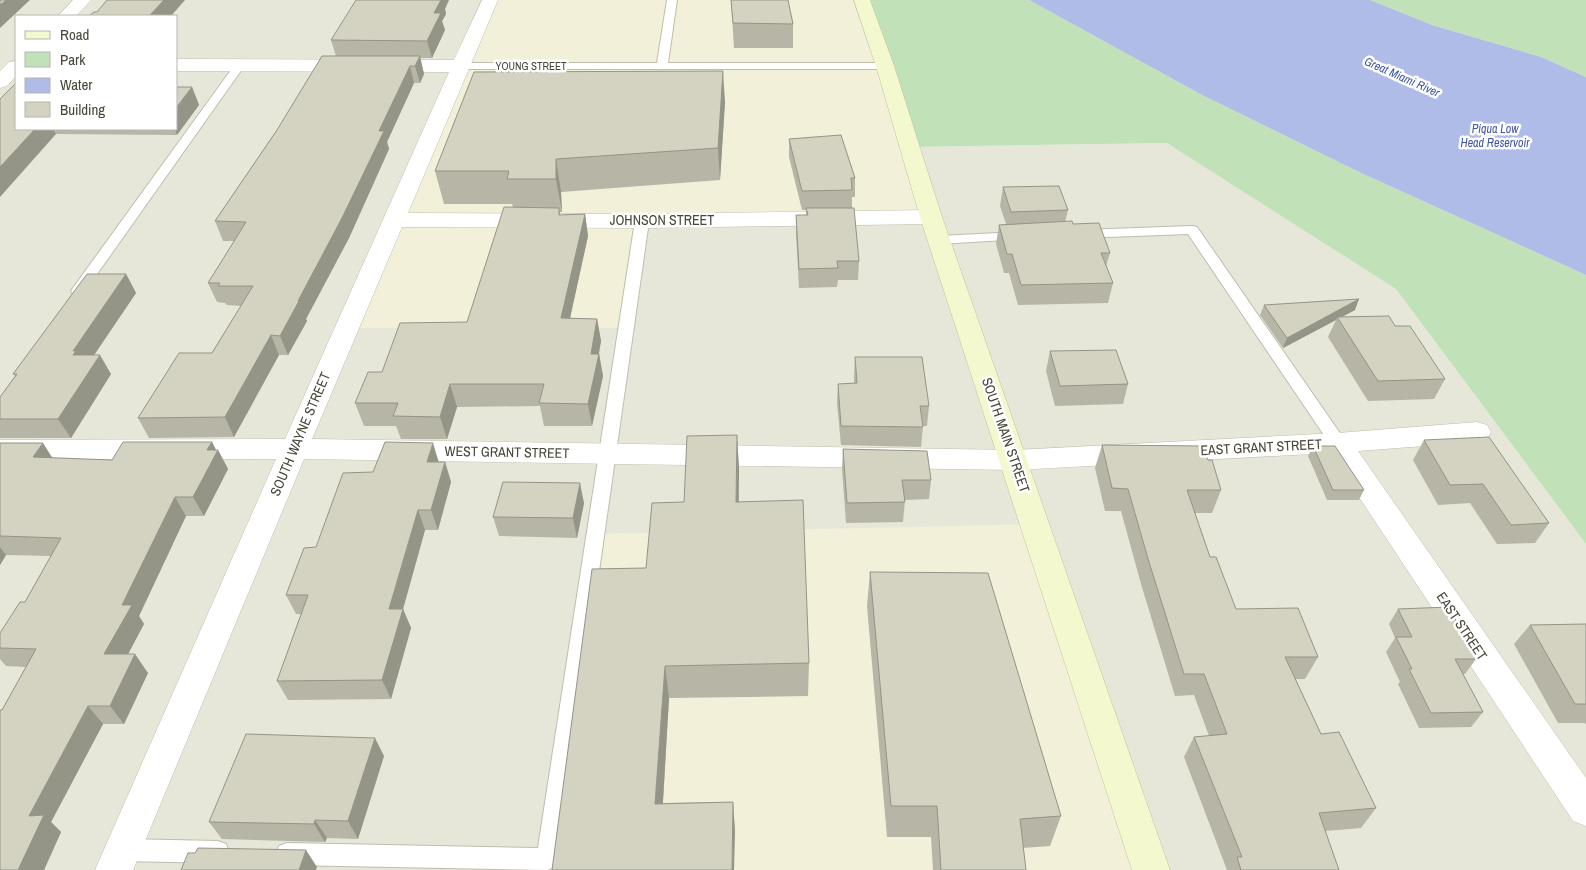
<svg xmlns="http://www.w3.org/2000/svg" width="1586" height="870" font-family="'Archivo Narrow',sans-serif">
  <rect width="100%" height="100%" fill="#f3f3eb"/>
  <!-- residential -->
  <path fill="#e6e7d9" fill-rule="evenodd" d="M0 0H490L642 221 910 147 1168 143 1396 289 1586 544V870H0ZM16 16H176V129H16Z"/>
  <!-- commercial -->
  <path fill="#f2f0d9" d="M490 0H862L931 217 642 221 627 328H346Z
    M1036 524 1151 870H545L595 534Z"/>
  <!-- green -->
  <path fill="#c1e2b8" d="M862 0H1029L1202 95 1359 172 1586 275V544L1396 289 1167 143 910 147Z
    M1370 0H1586V77L1541 57 1432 25Z"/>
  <!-- water -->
  <path fill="#afbce8" d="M1029 0H1370L1432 25 1541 57 1586 77V275L1359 172 1202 95Z"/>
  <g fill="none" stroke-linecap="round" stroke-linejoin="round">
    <!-- service casing -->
    <g stroke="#bebeae" stroke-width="2">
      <path id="service" d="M667 0H677L668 63H885L890 66 885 69H461L456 66 461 63H657Z
        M240 62 245 65 83 294H73L71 291 73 288 236 63Z
        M642 217 649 221 558 859 555 867 547 870 287 865 279 862 276 854 279 846 287 843 538 848 635 221Z
        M1192 226 1197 227 1344 439 1346 443 1344 447 1338 449 1332 447 1188 234 1081 238 1074 234 1081 230Z
        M1019 232 1024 233 1026 236 1024 239 939 244 932 240 939 236Z
        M123 839 218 841 226 844 229 852 226 860 218 863 123 861 115 858 112 850 115 842Z"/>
    </g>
    <!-- minor casing -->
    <g stroke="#bebeae" stroke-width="1">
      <path id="minor" d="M73 0H91L76 16H58Z
        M482 0H498L408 213 642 214 931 210 939 212 942 217 939 222 931 224 642 228 402 227 312 439 1014 450 1338 433 1477 422 1487 425 1491 432 1487 439 1477 442 1358 451 1586 778V826L1573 821 1330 453 1014 470 304 459 133 870H95L276 459 0 460V440L285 439 449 72 176 71V59L454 60Z
        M16 61V76L7 86 0 88V71L9 62Z"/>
    </g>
    <!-- secondary casing -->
    <g stroke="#c1c499" stroke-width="1">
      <path id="secondary" d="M854 0H870L894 66 942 217 1170 870H1132L920 217 876 66Z"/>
    </g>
    <!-- service -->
    <use href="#service" fill="#fff" fill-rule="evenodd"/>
    <!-- minor -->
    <use href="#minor" fill="#fff" fill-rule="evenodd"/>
    <!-- secondary -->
    <use href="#secondary" fill="#f4f8cf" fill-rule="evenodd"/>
  </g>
  <!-- wall -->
  <path fill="#b6b5a6" d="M731 0H788L793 24V48H734Z
    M445 9 446 14 442 21 445 30 432 58H420L424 74 420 83H414L387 142 389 149 349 238 306 319 307 321 288 355H279L234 437 149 438 138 418 212 353 241 306 227 305 225 303 217 302 208 283 234 241H223L215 221 277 130 336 56 331 40Z
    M192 87 199 105 177 135 56 134 16 129H176Z
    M725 102 720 180 561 192 562 212H560V215L585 214 588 236 570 318 597 319 601 341 599 354 603 376 592 426H544L540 406 457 407 447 439H401L396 426H364L355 403 382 372 467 322 513 207 512 204H444L435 171Z
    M789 139 855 178V197H852V208L859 261 858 280H838L837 287 799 288 796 234V215H806V210H802L789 157Z
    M1003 187 1068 210 1065 222 1073 224 1110 253 1106 266 1113 283 1108 303 1018 305 1009 273H1004L996 244 999 225 1006 224 1000 206Z
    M126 274 136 293 94 355 111 374 71 438H0V397L15 376 13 374Z
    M1264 305 1355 310 1341 317 1395 326 1445 379 1434 399 1368 401 1328 337 1336 320 1283 348 1260 315Z
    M1050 351 1128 384 1123 404 1055 406 1046 371Z
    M855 357 929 406 927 426H923L921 447 841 445 837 403 838 384 854 383V377Z
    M737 435 739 469V502L809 663 808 696 669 698 663 803 733 802 735 832 552 870 646 568Z
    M1424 440 1549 523 1535 543 1497 544 1470 503 1438 505 1413 460Z
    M212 442 216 450H218L228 469 204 516H186L139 616 144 624 128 654 148 673 124 724H103L51 822 61 832 44 870H0L2 710 26 667 6 666 0 659V633L25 602 51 556 6 555 0 565V443L53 458 112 460Z
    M1102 445 1208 460 1221 490 1212 513H1195L1210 557 1236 609 1318 657 1305 679H1295L1321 734 1376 808 1361 828 1325 831 1339 870H1227L1184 757 1194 737 1209 736 1194 695 1175 696 1141 584 1121 511H1105L1095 468Z
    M1313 446 1364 490 1359 500H1327L1308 456Z
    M843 449 931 480 929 499 905 500 903 522 846 523 842 469Z
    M439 462H445L451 482 438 530H425L403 609 411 628 391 699 288 700 277 681 301 614H296L286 595 316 547 373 472Z
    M584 503 577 538 499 536 493 517Z
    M870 572 1061 816 1050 846 1023 848 1026 870H933L931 837H887L867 606Z
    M1398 609 1476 659 1465 674H1463L1483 712 1471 727 1419 728 1398 684 1400 682 1386 652 1395 638 1389 624Z
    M1586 624V725L1585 723H1558L1514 644 1530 625Z
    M384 756 358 839 327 838 325 842 222 839 209 822Z"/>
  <!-- shaded-wall -->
  <path fill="#949487" d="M6 0H30L0 28V5Z
    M164 0H185L171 16H149Z
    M439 0H449L445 9 446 14 442 21 445 30 432 58 427 41 434 13Z
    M420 56 424 74 420 83 415 66Z
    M410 66 414 83 387 142 389 149 349 238 306 319 307 321 288 355 280 336 298 301Z
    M723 71 725 102 720 180 718 148Z
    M192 87 199 105 177 135 175 129H176V108Z
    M35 129H53L56 134 0 197V167Z
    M556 159 561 192 562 212 556 179Z
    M585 214 588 236 565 341 561 318Z
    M126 274 136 293 86 367 73 355V351Z
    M1359 299 1355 310 1338 319 1337 317 1336 320 1283 348 1287 338Z
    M597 319 601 341 596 368 599 354 603 376 592 426 588 404 591 354Z
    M271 335 279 355 234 437 225 417Z
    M100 355 111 374 71 438 58 419Z
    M450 384 457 407 447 439 440 417Z
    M737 435 739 469 738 535 736 502Z
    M212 442 217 452 218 450 228 469 204 516 193 497 207 450Z
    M43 443 55 462 33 457Z
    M433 443 439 463 427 462Z
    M445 462 451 482 438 530 431 510Z
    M580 483 584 503 577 538 573 518Z
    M175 497 186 516 139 616 144 624 118 673 104 654 122 605Z
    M418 510 425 530 403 609 411 628 391 699 382 680 389 609Z
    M0 547 6 555 0 565Z
    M135 654 148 673 124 724 110 706Z
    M665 666 669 698 661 834 655 804Z
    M88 706 103 724 51 822 61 832 44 870H18L29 816Z
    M375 738 384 756 358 839 348 821Z
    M733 802 735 832 734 870H732Z
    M315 820 327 838 325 842 314 824Z
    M306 850 317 867 316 870H299Z"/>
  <!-- building -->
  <path fill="#d4d3c1" stroke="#949487" d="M0 0H6L0 5Z
    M107 0H164L149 16H89L94 12H97Z
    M356 0H441L434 13H441L427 41 331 40Z
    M731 0H788L793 24 733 23Z
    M322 56H420L415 66H410L379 131H384L342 218 298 301H299L280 336 271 335 225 417 138 418 179 353H212L253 286H218L220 283H208L246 222 215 221 277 130Z
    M723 71 718 148 556 159V179H507L509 171H435L474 72Z
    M16 83V129H35L0 167V99Z
    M176 87H192L176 108Z
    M841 135 855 178H851L852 190 802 191 789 139Z
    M1059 186 1068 210 1011 212 1003 187Z
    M504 207 559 208V215L585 214 561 318 597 319 591 354H599L588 404 539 403 544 384H450L440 417 393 416 398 403H355L368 372H382L400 323 467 322Z
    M806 208H854L859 261H837L838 268 799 269 796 215H808Z
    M1072 221 1073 224 1099 223 1110 253H1101L1113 283 1021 285 1012 254H1007L999 225Z
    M87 274H126L73 351H76L73 355H100L58 419H0V397L17 374H13Z
    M1359 299 1287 338 1264 305Z
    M1389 316 1395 326H1410L1445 379 1378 381 1337 317Z
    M1116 350 1128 384 1060 386 1050 351Z
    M855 357H922L929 406H920L923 427 841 426 838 384 857 383Z
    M737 435 736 502 803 500 809 663 665 666 655 804 733 802 732 870H552L592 569 646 568 652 503 684 502 687 436Z
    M1489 437 1549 523 1511 525 1483 484 1450 485 1424 440Z
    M123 442H212L207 450H218L193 497H175L122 605H132L104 654H135L110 706H88L29 816 44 815 18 870H0V710H2L36 649 0 648V633L20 602H25L61 538 0 536V443H43L33 457 112 460Z
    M385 442 433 443 427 462H445L431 510H418L389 609H403L382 680 277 681 308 595H286L304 548 316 547 343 473 373 472Z
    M1102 445 1203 446 1208 460H1212L1221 490H1187L1210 557H1216L1236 609 1298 608 1318 657H1285L1321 734 1339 732 1376 808 1319 813 1339 870H1241L1237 857H1242L1194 737 1227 734 1204 674H1184L1149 562 1128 489 1112 488Z
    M1313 446H1335L1364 490H1333Z
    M843 449 927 451 931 480H902L905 502 847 503Z
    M503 482 580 483 573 518 493 517Z
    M870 572 988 573 1061 816 1020 819 1026 870H941L937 806H891Z
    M1449 607 1476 659H1455L1483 712 1431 713 1409 669H1412L1396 637H1412L1398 609Z
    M1586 624V704H1575L1530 625Z
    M246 734 375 738 348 821 315 820 314 824 209 822Z
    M198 848 306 850 299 870H181L188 853H195Z"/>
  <g text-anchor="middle" stroke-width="5" stroke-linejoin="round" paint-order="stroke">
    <!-- far-street labels -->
    <g font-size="11" fill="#474639" stroke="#fff">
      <text x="531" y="70">YOUNG STREET</text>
    </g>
    <!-- far-water labels -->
    <g font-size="12" font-style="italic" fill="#3f56a6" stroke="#fff">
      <text transform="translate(1402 77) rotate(24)" y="4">Great Miami River</text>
      <text x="1495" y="133">Piqua Low<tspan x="1495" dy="14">Head Reservoir</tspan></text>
    </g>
    <!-- street labels -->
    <g font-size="14" fill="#474639" stroke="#fff">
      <text x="662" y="225">JOHNSON STREET</text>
      <text transform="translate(300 434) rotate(-67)" y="5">SOUTH WAYNE STREET</text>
      <text transform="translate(1006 435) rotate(71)" y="5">SOUTH MAIN STREET</text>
      <text transform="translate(1261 447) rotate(-3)" y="5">EAST GRANT STREET</text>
      <text transform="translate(507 452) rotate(1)" y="5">WEST GRANT STREET</text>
      <text transform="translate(1462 626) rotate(56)" y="5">EAST STREET</text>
    </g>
  </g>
  <!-- legend -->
  <rect x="15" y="15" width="162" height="115" fill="#ffffff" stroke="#b5b5b0"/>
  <rect x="25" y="31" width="25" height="8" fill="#f4f8cf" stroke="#b5b5b0"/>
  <text x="60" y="40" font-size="15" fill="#474639">Road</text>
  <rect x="25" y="52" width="25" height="15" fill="#c1e2b8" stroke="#b5b5b0"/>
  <text x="60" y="65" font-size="15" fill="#474639">Park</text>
  <rect x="25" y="78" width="25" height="15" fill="#afbce8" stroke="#b5b5b0"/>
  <text x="60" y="90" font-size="15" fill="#474639">Water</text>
  <rect x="25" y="102" width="25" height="15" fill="#d4d3c1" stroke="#b5b5b0"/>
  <text x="60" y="115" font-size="15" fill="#474639">Building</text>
</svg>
